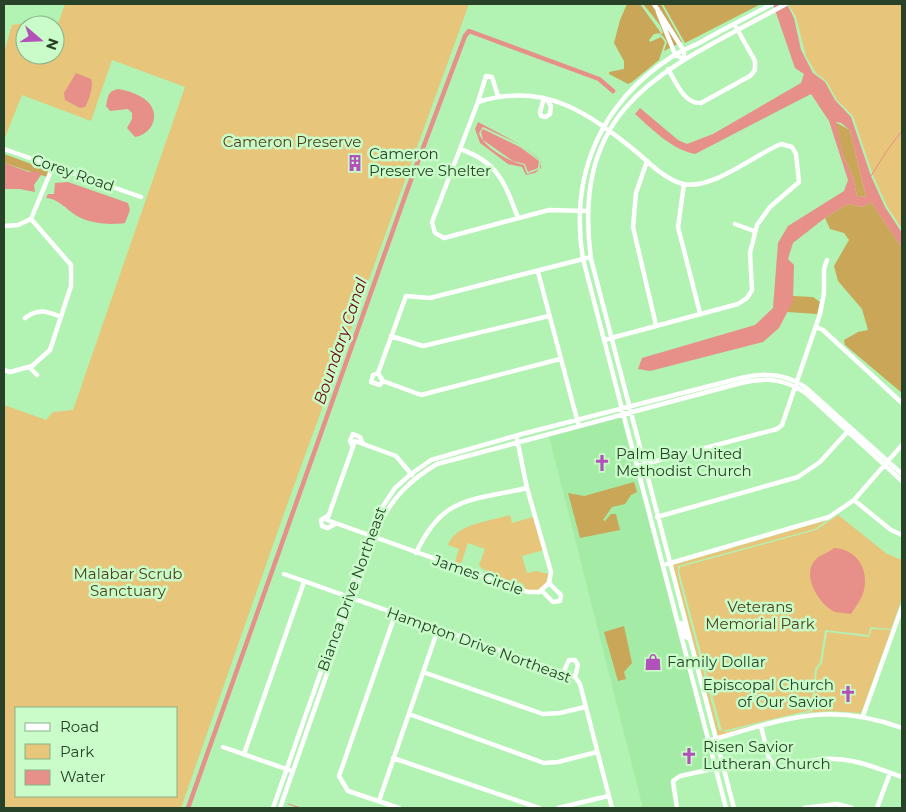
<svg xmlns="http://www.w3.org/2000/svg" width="906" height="812" font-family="Montserrat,sans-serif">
  <rect width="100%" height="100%" fill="#b2f2b3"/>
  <!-- built -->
  <path fill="#a4eba6" d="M621 417 713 766 680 774 671 779V790L675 808H643L549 436Z"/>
  <!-- green -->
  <path fill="#e7c57b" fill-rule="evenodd" d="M65 4H469L287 505 181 808H4V405L46 420 53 412 73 410 185 87 112 60 91 121 22 95 4 140V52L12 25 31 22 39 25H25V55H55V32ZM16 708H176V796H16Z
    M902 4V229L887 206 873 175 853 116 837 100 827 82 816 73 806 56 796 17 789 5Z
    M510 515 512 523 533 517 535 525 537 524 544 550 522 556 527 573 536 571 549 574 544 587 534 591 526 590 523 584 519 582 513 585 488 576 487 571 481 568 479 565 485 549 468 543 461 564 455 562 459 549 448 545C455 524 491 521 510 515Z
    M838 515 887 554 902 560V598L891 629 870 627 869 635 825 630 820 662 815 669 811 710 722 731 679 571 680 567 816 530Z
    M827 520 815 529 678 566V575L719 730 726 732 800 714 718 736 673 565Z
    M872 629 891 630 861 713 830 711 803 713 813 711 817 670 822 663 827 632 869 637Z"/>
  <!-- forest -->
  <path fill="#caa658" d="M627 4H640L661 33 654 34 649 40 650 42 661 37 665 42 659 60 632 82 628 84 609 74V72L624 69V61L614 43 620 20Z
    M643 4H661L682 42 664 51 667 42 662 35H659L663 33 660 25Z
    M663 4H761L685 43Z
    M835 122 850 130 866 197 857 196 853 177 842 153Z
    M4 154 48 170 47 177 4 163Z
    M871 202 902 248V393L845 345 844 340 858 332 868 330 862 309 838 281 834 266 849 240 844 233 830 229 825 218 848 204 864 207Z
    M793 296 813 297 820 302 817 314 787 312Z
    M634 482 637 492 631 495 625 504 612 507 603 520 605 521 611 514H616L620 530 580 538 568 493 584 496Z
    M624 626 632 663 624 672 626 679 618 681 604 632Z"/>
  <!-- water -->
  <path fill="#e69089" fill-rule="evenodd" d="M773 4H787L794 18 801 50 813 73 825 82 835 100 851 117 871 176 885 207 902 233V248L871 202 864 207 848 204 825 218 793 243 788 259 794 265 793 301 779 328 763 342 650 371 638 369 642 358 755 325 773 308 778 243 788 226 844 191 848 180 829 121 811 94 695 154C671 149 653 130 635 114L640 108 678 140 687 144 713 134 801 83 804 74 795 68ZM836 122 841 123 850 130 866 197 857 196 853 177 842 153Z
    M76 73 91 79C94 85 89 101 85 107L80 108 65 100 64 93Z
    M118 89C129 91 139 94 147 101 161 114 153 134 135 137L127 128 132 119V113L128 109 110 111 106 106C108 96 108 91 118 89Z
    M478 122 521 145 538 158 540 160 521 145 483 127 479 133C483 147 510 162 524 165L527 174 540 169V160L541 168 535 173 526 175 522 167 508 164 480 143 475 129Z
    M483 129 520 147 539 161 538 168 528 172 525 164 513 161 483 140 481 132Z
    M4 163 29 172H38L41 175 34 185 35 192 20 189H4Z
    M68 182 128 203 130 210 125 223C111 225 92 224 79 217 67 211 60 199 46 198L48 194H54L55 183Z
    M834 548C856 549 869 568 864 590 862 599 856 606 851 614 846 613 839 613 835 612 820 605 803 579 813 563 818 554 828 554 834 548Z"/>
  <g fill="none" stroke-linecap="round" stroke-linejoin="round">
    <!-- stream -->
    <path stroke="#e69089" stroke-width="1" d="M871 176 888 149 902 131
      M288 804 301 808"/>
    <!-- canal -->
    <path stroke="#e69089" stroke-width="4.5" d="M188 808 408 188 465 36 469 31 599 79 613 91"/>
    <!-- minor -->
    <path stroke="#fff" stroke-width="4.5" d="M654 4 684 51V60
      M658 12 675 54 684 60
      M668 69C676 82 684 104 701 103L750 76 755 70V61L736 27
      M544 98 540 112 541 116 546 117 550 114 551 106 547 100
      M478 102 486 76 492 77 498 96
      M4 149 141 197
      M460 149C498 162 505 183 518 218
      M647 161 636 193 633 227 656 325
      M684 184 678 227 700 313
      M587 211 549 210 444 238 435 233 432 222 478 102C545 81 589 113 639 154 651 165 667 180 683 184 713 190 754 155 781 144L792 147 796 154 799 182 770 207 757 225 750 253 752 290 747 298 738 304 604 340
      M735 224 754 231
      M4 226 18 225 31 219 53 166
      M538 272 578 423
      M25 318C38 308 47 311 61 317
      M816 327 823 330 902 403
      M391 336 423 346 549 316
      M29 367 37 375
      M4 370 10 372 32 366 50 350 71 286V265L31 219
      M378 373 406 296 430 298 591 257
      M378 373 383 381 421 395 560 359
      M378 373 373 375 371 382 380 385 383 381
      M353 447 350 441 353 434 360 437 363 444
      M637 466 777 429 782 425 820 314 824 293V269L827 260
      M412 475 396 456 355 441 327 520 528 592H539L549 583 551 572 527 488 517 439
      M854 500 891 530 902 535
      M329 515 321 520 322 526 328 528 335 524
      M657 517 798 477 820 462 849 430
      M416 553C443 495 471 501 527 488
      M667 564 829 517 854 500 902 445
      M284 574 575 677 580 684 612 808
      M542 591 553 602 560 601 561 595 549 583
      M395 615 339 776 348 791 399 808
      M681 623 686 637 690 639
      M423 672 543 714 560 713 585 707
      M563 673 569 660H575L578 665 575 677
      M409 714 544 763 558 762 597 752
      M863 716 902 607
      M761 726 769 759 778 767C790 769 803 762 816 760 847 755 874 767 902 777
      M708 741C782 720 826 700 902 728
      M223 747 289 770
      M244 754 304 582
      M393 758 539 808
      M379 801 438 629
      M273 808 375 518 395 488 411 474 431 460 522 434 741 378C764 372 785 373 805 387L902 474
      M280 808 379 525C393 497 410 480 437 464L741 383C766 377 786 379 807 394L902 481
      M558 808 608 796
      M677 808 673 781 680 776 717 768
      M726 808 583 259C569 174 601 102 673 56 682 50 692 47 701 42 724 29 748 17 772 4
      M734 808 591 259C570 100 668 69 786 4
      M804 808 837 804 852 808
      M877 808 890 773"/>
  </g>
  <!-- icons -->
  <defs>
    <g id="building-bare" transform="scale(1.35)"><path d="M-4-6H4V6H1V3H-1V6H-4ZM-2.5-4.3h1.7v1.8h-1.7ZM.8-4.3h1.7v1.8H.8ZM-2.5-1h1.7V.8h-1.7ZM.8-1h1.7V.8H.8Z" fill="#b251b9" stroke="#c9fcc9" stroke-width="2.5" paint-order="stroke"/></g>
    <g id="church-bare" transform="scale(1.35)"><path d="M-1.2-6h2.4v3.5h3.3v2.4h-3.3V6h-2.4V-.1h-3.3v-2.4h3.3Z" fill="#b251b9" stroke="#c9fcc9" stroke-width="2.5" paint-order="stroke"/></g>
    <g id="shop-bare" transform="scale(1.35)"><path d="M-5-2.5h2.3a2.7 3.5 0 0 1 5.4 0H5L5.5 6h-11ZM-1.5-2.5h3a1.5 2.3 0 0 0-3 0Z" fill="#b251b9" stroke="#c9fcc9" stroke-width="2.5" paint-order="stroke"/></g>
  </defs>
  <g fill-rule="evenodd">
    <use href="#building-bare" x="355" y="163"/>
    <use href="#church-bare" x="602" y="463"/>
    <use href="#shop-bare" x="653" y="662"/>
    <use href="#church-bare" x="848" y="694"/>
    <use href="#church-bare" x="689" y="756"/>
  </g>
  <g text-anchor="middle" stroke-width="5" stroke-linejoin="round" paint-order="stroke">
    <!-- park labels -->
    <g font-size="15" fill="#4f3f1d" stroke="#c9fcc9">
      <text x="292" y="147">Cameron Preserve</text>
      <text x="128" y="579">Malabar Scrub<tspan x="128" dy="17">Sanctuary</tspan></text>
      <text x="760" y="612">Veterans<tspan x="760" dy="17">Memorial Park</tspan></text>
    </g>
    <!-- poi labels -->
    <g font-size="15" fill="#274228" stroke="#c9fcc9" text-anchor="start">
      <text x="369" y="159">Cameron<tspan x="369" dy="17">Preserve Shelter</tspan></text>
      <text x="616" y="459">Palm Bay United<tspan x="616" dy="17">Methodist Church</tspan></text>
      <text x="667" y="667">Family Dollar</text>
      <text x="834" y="690" text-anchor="end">Episcopal Church<tspan x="834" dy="17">of Our Savior</tspan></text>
      <text x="703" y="752">Risen Savior<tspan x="703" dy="17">Lutheran Church</tspan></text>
    </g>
    <!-- street labels -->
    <g font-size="15" fill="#274228" stroke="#c9fcc9">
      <text transform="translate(73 173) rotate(19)" y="5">Corey Road</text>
      <text transform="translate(478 575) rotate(19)" y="5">James Circle</text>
      <text transform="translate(352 589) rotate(-70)" y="5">Bianca Drive Northeast</text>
      <text transform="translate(479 645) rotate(20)" y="5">Hampton Drive Northeast</text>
    </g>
    <!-- water labels -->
    <g font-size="16" font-style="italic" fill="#710610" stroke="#c9fcc9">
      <text transform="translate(340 341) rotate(-71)" y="6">Boundary Canal</text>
    </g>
  </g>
  <!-- border -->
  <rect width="906" height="812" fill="none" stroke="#274228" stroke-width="10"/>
  <!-- legend -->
  <rect x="15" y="707" width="162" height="90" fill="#c9fcc9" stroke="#88b289"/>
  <rect x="25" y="723" width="25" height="8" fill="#ffffff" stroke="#88b289"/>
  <text x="60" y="732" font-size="15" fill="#274228">Road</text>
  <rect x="25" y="744" width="25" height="15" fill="#e7c57b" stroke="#88b289"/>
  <text x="60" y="757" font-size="15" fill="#274228">Park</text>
  <rect x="25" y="770" width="25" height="15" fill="#e69089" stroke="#88b289"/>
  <text x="60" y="782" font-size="15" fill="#274228">Water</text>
  <!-- north arrow -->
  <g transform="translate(40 40) rotate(109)"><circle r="24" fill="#c9fcc9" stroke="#88b289"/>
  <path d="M0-4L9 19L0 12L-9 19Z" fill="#b251b9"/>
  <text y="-8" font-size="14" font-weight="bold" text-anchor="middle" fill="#274228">N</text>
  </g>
</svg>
